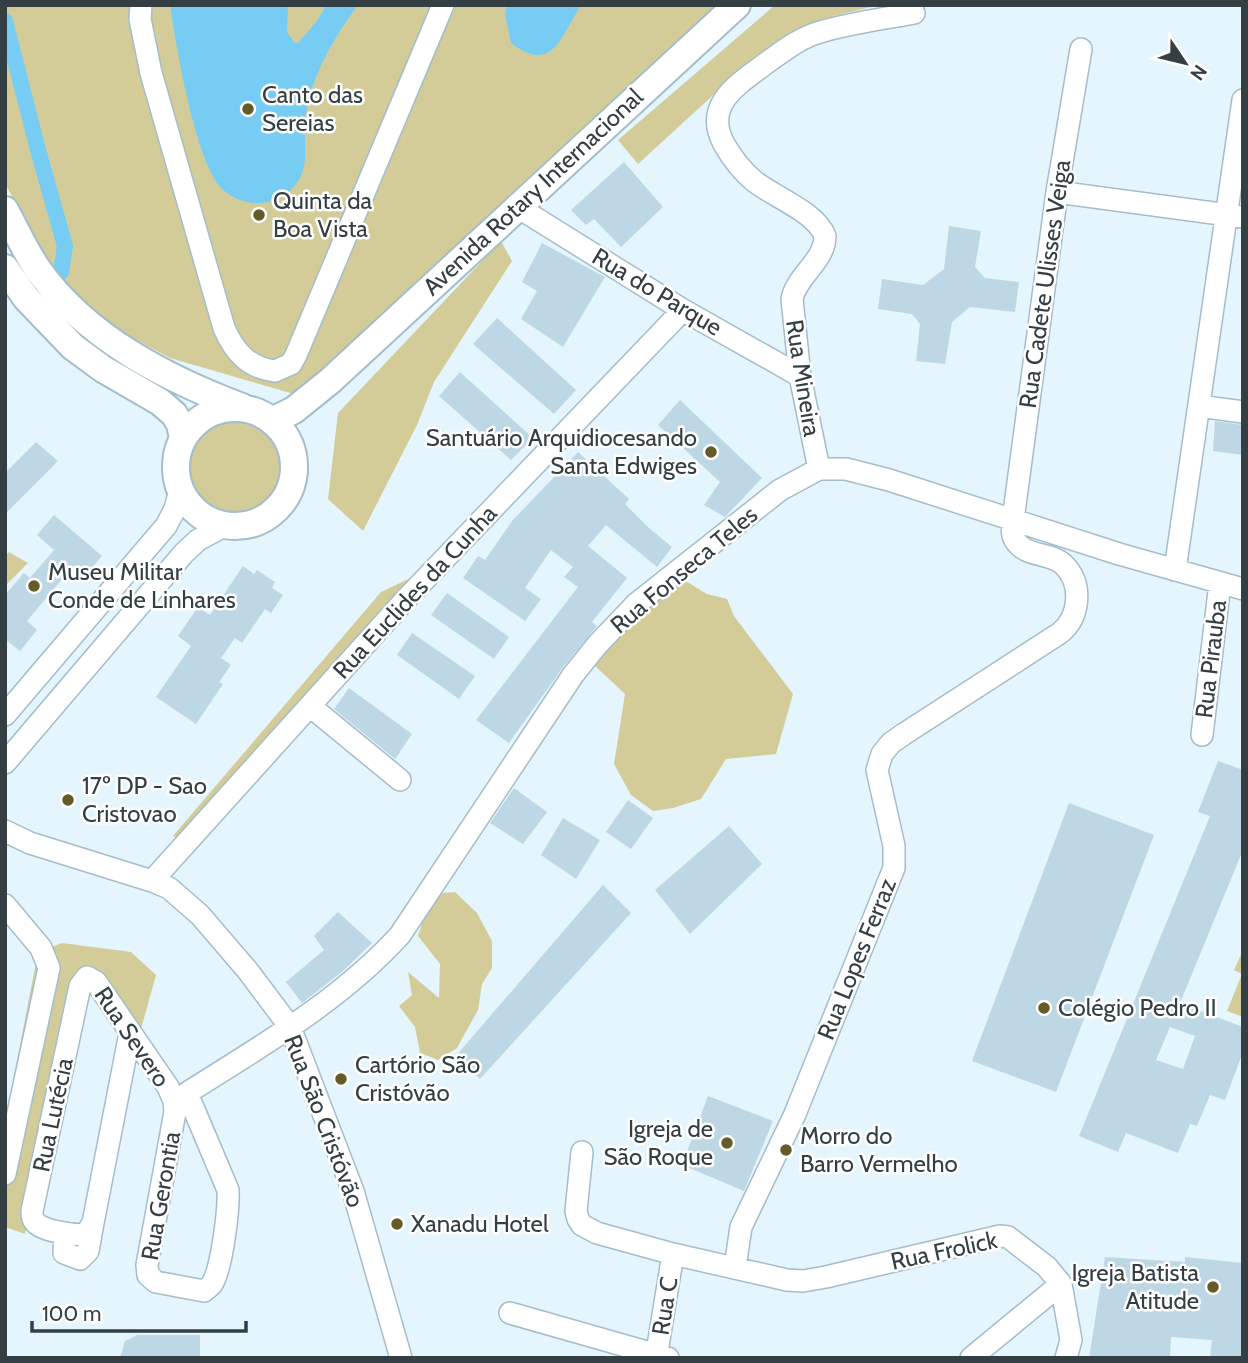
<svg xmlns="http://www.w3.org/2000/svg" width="1248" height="1363" font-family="Cabin,sans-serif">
  <rect width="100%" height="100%" fill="#e5f5fd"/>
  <!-- green -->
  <path fill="#d4cc98" d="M5 5H727L297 395 170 358 109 325 79 299 60 278 38 247 5 183Z
    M775 5H879L834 16 758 54 638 164 618 140Z
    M501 241 512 261 434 382 417 425 363 531 328 499 338 413Z
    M186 466a47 47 0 1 1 94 0a47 47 0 1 1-94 0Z
    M9 552 28 563 5 586V556Z
    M438 565 192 845 173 836 381 592Z
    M684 580 707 594 727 599 734 616 793 694 776 754 726 759 701 799 673 808 653 811 631 795 614 764 625 694 594 665 638 609Z
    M455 892 477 913 492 941V968L482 984 478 1010 457 1048 438 1060 420 1053 415 1027 399 1006 412 995 408 972 439 998 440 964 418 936 424 917 442 893Z
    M62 943 131 952 156 975 138 1040 83 981 25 1234 5 1227V1123L38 952Z
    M1243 950V1017L1227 1011 1242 974 1234 970Z"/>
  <!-- water -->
  <path fill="#77ccf3" d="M170 5H288L287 32 294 42 298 43 317 21 326 5H358C335 36 311 76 306 115 302 136 310 159 300 178 293 192 276 202 261 203 247 204 233 199 222 189 195 161 176 46 170 5Z
    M581 5C561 37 552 75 511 43L505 14 507 5Z"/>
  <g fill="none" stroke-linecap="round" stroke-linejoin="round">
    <!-- canal -->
    <path stroke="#77ccf3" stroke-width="16" d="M5 21 38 150 65 246 61 272"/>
  </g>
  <!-- building -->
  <path fill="#bdd7e4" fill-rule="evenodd" d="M624 162 663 207 621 247 594 219 586 225 571 210Z
    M949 226 981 231 975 267 985 278 1019 282 1015 312 970 307 952 322 945 364 916 361 920 324 912 314 878 309 882 279 923 285 944 269Z
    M542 243 605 277 563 347 521 319 537 291 522 282Z
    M497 318 576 390 554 414 473 344Z
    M460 372 533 438 511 460 439 396Z
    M680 400 762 478 725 517 704 505 720 482 658 425Z
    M1215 421 1243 425V455L1213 451Z
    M36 442 58 461 5 514V473Z
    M578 452 629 499 625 504 648 527 672 547 657 567 606 525 588 546 627 578 592 622 597 626 563 667 509 743 476 720 578 587 564 577 573 567 551 550 525 588 541 599 525 621 463 578 478 556 485 560 512 521Z
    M54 515 102 556 85 576 73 566 27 621 37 630 20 651 5 639V595L24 573 30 578 54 550 37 535Z
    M243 566 254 574 257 570 275 582 272 588 283 595 271 613 265 609 242 643 235 638 221 658 231 665 219 682 223 684 196 724 156 697 191 646 178 636 198 607 210 615Z
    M447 593 509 637 494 659 431 615Z
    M412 633 475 676 459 699 397 655Z
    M349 688 412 734 395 759 334 709Z
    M1218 761 1243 770V850L1180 1003 1243 1027V1052L1225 1100 1210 1095 1197 1126 1190 1124 1178 1153 1126 1133 1118 1152 1079 1136 1210 816 1198 812ZM1170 1027 1195 1036 1183 1069 1156 1060Z
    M514 788 547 812 523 844 490 823Z
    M628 800 653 818 631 849 606 832Z
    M1069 803 1154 835 1056 1092 972 1061Z
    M563 818 600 840 576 879 541 855Z
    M729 826 762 864 690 934 655 890Z
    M603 885 631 913 480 1079 455 1057Z
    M338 912 372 943 343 971 302 1003 286 982 324 950 314 936Z
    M708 1096 773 1121 744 1191 682 1165Z
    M1105 1257 1185 1262V1257L1243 1263V1358H1210L1212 1340 1171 1337 1170 1358H1089Z
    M137 1335H200V1358H120L125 1341Z"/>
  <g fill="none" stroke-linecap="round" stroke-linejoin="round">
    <!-- minor casing -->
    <g stroke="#a3bdca" stroke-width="24">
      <path id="minor" d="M141 5 140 19 151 73 224 328C234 351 248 368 275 371L291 364 296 355 443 5
        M1057 192 1243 217
        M516 206 683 310 800 376
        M1199 406 1243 412
        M819 469 800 376 792 299C797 275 825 261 825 236 816 212 774 197 754 181 742 171 732 158 724 144 703 105 737 85 765 64 782 52 799 38 820 32 850 23 883 19 914 13
        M1175 570 1243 100
        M310 706 400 780
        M5 715 166 526 175 509 180 490
        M1202 735 1220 583
        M5 763 184 553 198 540 226 525
        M5 831 30 843 152 881 169 888 200 915 248 971 290 1027 353 1191 401 1358
        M152 881 407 598 683 310
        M5 905 41 948 49 968 5 1174
        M130 1033 93 1223 86 1234C76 1236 41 1231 35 1222 32 1219 32 1215 32 1211L80 986 87 977 96 982 168 1087 174 1101 175 1112 147 1265 148 1275 156 1282 204 1291C207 1288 210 1287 212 1284 222 1268 229 1209 228 1190L187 1093C261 1046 340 1001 400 935L573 675 597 645 636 604 780 490 819 469H846L889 480 1119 554 1243 589
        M582 1152 576 1211 578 1219 582 1225 597 1233 673 1254 787 1280 803 1281 826 1277 1000 1236 1008 1237 1047 1267 1061 1284 1071 1340 1066 1358
        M65 1233 64 1253 80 1259 88 1251 93 1223
        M735 1267 741 1227 795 1114 894 868V846L877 770 882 754 891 743 904 734 1060 633C1080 617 1083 584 1064 565 1052 553 1031 557 1019 545 1011 538 1012 530 1013 520L1057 192 1081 49
        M510 1313 668 1358
        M656 1358 673 1254
        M971 1358 1061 1284"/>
    </g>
    <!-- major casing -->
    <g stroke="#a3bdca" stroke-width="30">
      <path id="major" d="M5 210C16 230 26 253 39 271 87 338 167 379 242 407
        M5 268 26 298 73 347 103 369 160 402 174 414 180 424 183 438
        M176 467a59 59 0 1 1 118 0a59 59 0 1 1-118 0Z
        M272 421 294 410 330 381 737 5"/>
    </g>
    <!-- minor -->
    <use href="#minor" stroke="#fff" stroke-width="21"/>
    <!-- major -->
    <use href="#major" stroke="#fff" stroke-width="26"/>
  </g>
  <!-- markers -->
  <g fill="#645c28" stroke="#fff" stroke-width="2.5">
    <circle cx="248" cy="109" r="7"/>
    <circle cx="259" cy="215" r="7"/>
    <circle cx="711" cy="452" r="7"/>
    <circle cx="34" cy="586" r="7"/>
    <circle cx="68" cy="800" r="7"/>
    <circle cx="1044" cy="1008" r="7"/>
    <circle cx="341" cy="1079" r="7"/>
    <circle cx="727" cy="1143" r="7"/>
    <circle cx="786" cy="1150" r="7"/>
    <circle cx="397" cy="1224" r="7"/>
    <circle cx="1213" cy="1287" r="7"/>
  </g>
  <g text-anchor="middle" stroke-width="5" stroke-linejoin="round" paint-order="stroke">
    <!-- poi labels -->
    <g font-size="24" fill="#343f44" stroke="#fff" text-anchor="start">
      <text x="262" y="103">Canto das<tspan x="262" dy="28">Sereias</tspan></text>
      <text x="273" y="209">Quinta da<tspan x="273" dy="28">Boa Vista</tspan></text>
      <text x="697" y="446" text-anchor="end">Santuário Arquidiocesando<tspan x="697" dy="28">Santa Edwiges</tspan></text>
      <text x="48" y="580">Museu Militar<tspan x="48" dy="28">Conde de Linhares</tspan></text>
      <text x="82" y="794">17º DP - Sao<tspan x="82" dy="28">Cristovao</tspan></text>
      <text x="1058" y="1016">Colégio Pedro II</text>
      <text x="355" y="1073">Cartório São<tspan x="355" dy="28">Cristóvão</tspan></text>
      <text x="713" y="1137" text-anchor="end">Igreja de<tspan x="713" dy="28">São Roque</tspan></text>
      <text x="800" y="1144">Morro do<tspan x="800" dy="28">Barro Vermelho</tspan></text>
      <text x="411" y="1232">Xanadu Hotel</text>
      <text x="1199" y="1281" text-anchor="end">Igreja Batista<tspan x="1199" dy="28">Atitude</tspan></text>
    </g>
    <!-- street labels -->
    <g font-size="24" fill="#343f44" stroke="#fff">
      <text transform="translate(533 192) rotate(-43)" y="8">Avenida Rotary Internacional</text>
      <text transform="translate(1045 284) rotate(-82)" y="8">Rua Cadete Ulisses Veiga</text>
      <text transform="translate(657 292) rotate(31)" y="8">Rua do Parque</text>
      <text transform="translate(803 378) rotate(81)" y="8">Rua Mineira</text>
      <text transform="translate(684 570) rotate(-40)" y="8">Rua Fonseca Teles</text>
      <text transform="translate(415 592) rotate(-47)" y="8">Rua Euclides da Cunha</text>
      <text transform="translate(1211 659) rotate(-83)" y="8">Rua Pirauba</text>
      <text transform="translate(857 959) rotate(-68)" y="8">Rua Lopes Ferraz</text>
      <text transform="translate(132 1037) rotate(56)" y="8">Rua Severo</text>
      <text transform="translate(53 1115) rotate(-78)" y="8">Rua Lutécia</text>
      <text transform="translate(324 1121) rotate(69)" y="8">Rua São Cristóvão</text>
      <text transform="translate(161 1196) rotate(-80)" y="8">Rua Gerontia</text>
      <text transform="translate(944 1251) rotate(-12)" y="8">Rua Frolick</text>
      <text transform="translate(665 1306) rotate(-81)" y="8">Rua C</text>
    </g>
  </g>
  <!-- border -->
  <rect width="1248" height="1363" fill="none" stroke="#343f44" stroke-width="14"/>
  <!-- north arrow -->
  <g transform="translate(1185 63) rotate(125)" stroke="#ffffff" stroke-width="5" paint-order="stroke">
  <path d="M0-5L12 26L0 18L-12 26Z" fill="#343f44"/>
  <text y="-10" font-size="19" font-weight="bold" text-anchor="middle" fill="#343f44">N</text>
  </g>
  <!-- scale -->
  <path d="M32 1321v10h214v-10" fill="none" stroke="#343f44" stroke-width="3.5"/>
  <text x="42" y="1321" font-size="21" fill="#343f44" stroke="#ffffff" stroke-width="5" paint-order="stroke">100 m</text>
</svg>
